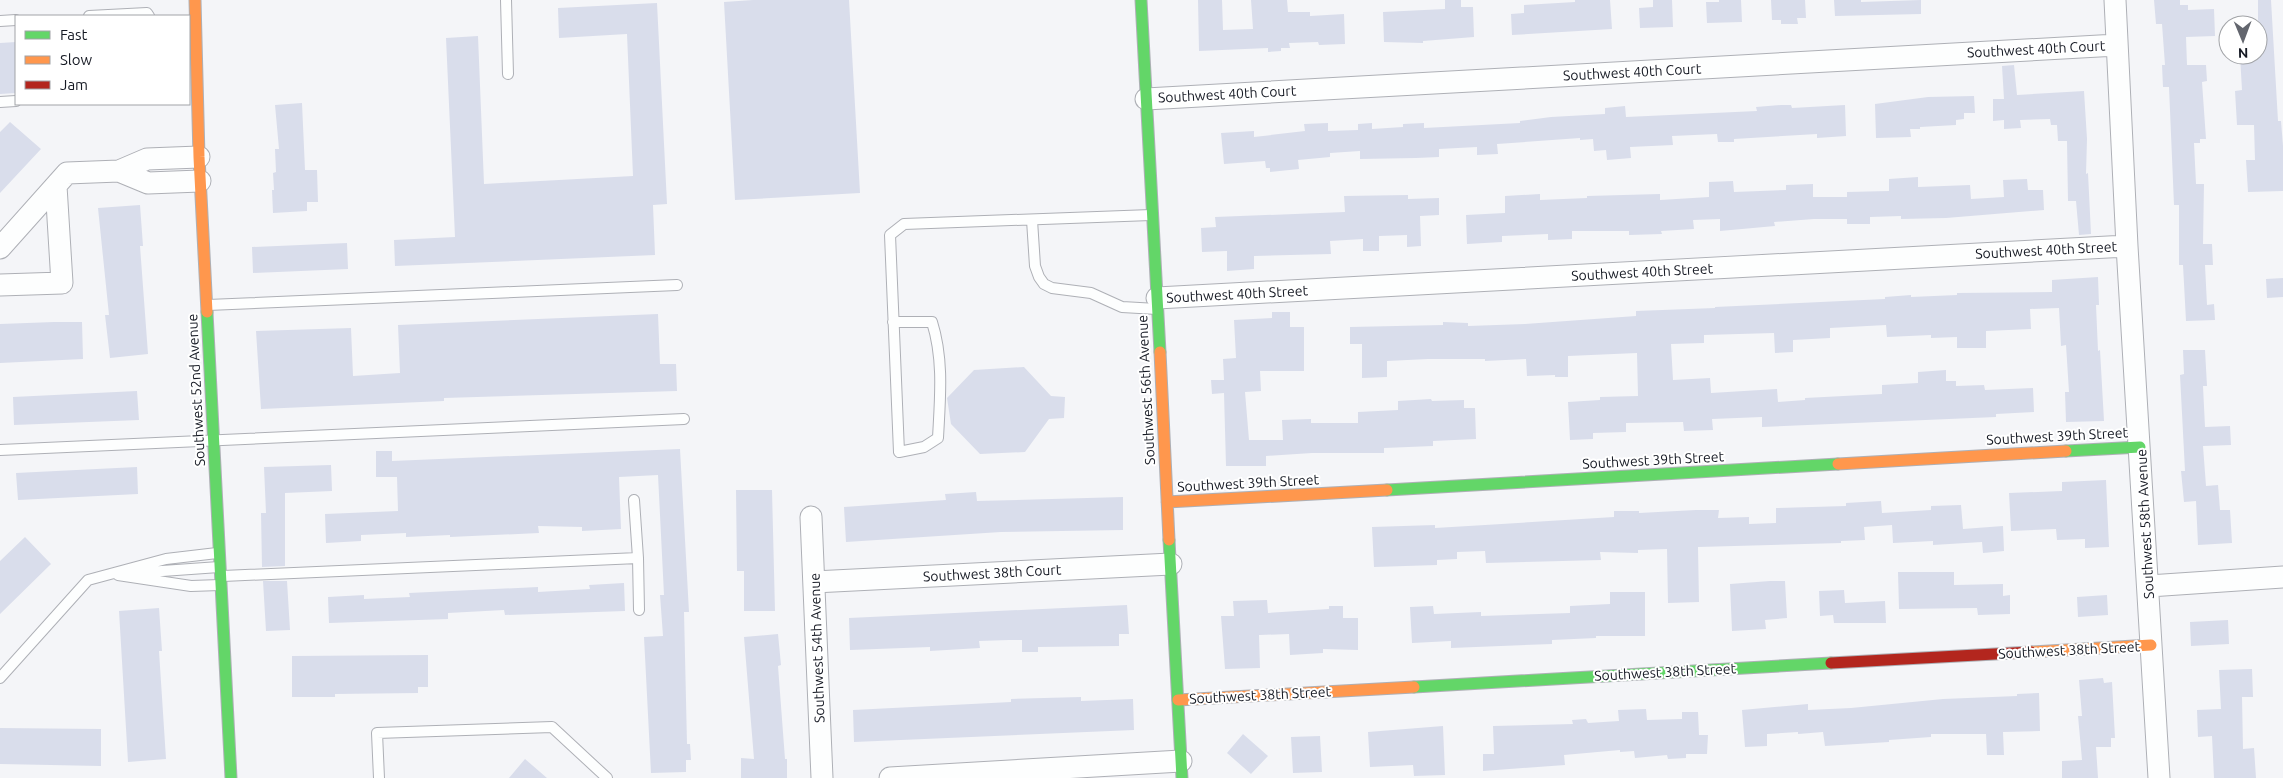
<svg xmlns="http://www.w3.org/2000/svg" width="2283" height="778" font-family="Ubuntu,sans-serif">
  <rect width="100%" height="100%" fill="#f4f5f8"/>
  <!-- building -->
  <path fill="#d9ddeb" d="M753 0H849L860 193 735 200 724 2Z
    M1198 0H1222L1223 30 1253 29 1251 0H1287L1288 12H1310V16L1344 14 1345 44 1319 45 1318 42 1289 43 1290 48H1281V51L1268 52V48L1199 51Z
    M1445 0H1461V7H1473L1474 37 1423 41V43L1384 42 1383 12 1445 9Z
    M1575 0H1610L1612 29 1512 35 1511 14 1524 13V5L1575 2Z
    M1653 0H1672L1673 27 1640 28 1639 8 1653 7Z
    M1719 0H1741L1742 22 1707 23 1706 2H1719Z
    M1771 0H1805L1806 18H1797L1798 24H1781V20H1772Z
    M1834 0H1861V2L1921 0V14L1835 16Z
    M2154 0H2180V5H2188V10L2214 9 2215 36 2186 37 2187 65H2206L2207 81 2202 82 2206 139H2200V143H2194L2196 184H2204L2203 244H2212L2213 265H2205L2207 305 2214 304 2215 320 2186 321 2183 265H2179V205H2174L2169 87H2163L2162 65H2165L2162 24H2156Z
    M2258 0H2271L2278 121H2281L2283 146V191L2248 192 2246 160H2255L2254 125H2237L2235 91 2242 90 2240 55H2258Z
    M657 3 667 204 653 205 655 255 395 266 394 240 455 237 446 38 478 36 484 184 633 176 627 34 559 38 558 8Z
    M16 42V93L0 94V43Z
    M2014 65 2017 95 2084 91 2087 139 2086 174 2088 173 2091 234 2079 235 2076 201H2068L2067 141H2058L2057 125H2051L2050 119 2020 120 2021 128 2004 129V120L1993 121V99H2004L2002 66Z
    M1974 96 1975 113H1964V119L1956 120V125L1920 127V129H1910L1911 137 1876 138 1875 104 1928 97Z
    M302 103 305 170H317L318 202H307V211L273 213 272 190H274L273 173 276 172 275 149H279L275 105Z
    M1781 105H1791L1792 108 1845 105 1846 136 1817 138V134L1734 139V142H1718L1717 134 1672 136 1673 145 1630 147 1631 158 1607 160 1606 150 1594 151 1593 139 1580 140V138L1497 144 1498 154 1477 155V147L1439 149V157L1416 158 1360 159V151L1330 153V157L1298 160 1299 169 1270 172V168H1266L1265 161 1224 164 1221 133 1254 131V137L1305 131 1304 124 1328 123V131L1358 130V124L1372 123V129L1403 127V124L1424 123V128L1520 123V121L1551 117 1605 114V108L1625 106 1626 117 1757 111 1756 107Z
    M10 122 41 149 0 193V132Z
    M1918 177V187L1970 185 1971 199 2004 197 2003 180 2027 179 2028 190H2043L2044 210 1946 218 1901 219V216L1870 217V224H1847V219H1814L1774 222 1775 226 1720 231V219L1693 220 1694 229 1661 231 1662 234 1629 235V231H1572V239L1548 240V234L1502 236V242L1467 244 1466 215 1505 213V196L1540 194V200L1587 198V196L1660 194V200L1709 197V182L1733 181 1734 192 1786 190V185L1813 184V197H1847V192L1889 191V179Z
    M1408 195V199L1439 198V215L1420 216 1421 246 1407 247V235L1379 236V251H1363V239L1330 241 1331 254 1254 256V269L1227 271V251L1202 252 1201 228 1216 227 1215 217 1345 212 1344 196Z
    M140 205 143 246H140L148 354 110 358 105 315H109L98 208Z
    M347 243 348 269 253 273 252 247Z
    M2098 277 2099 305H2096L2098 351 2100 350 2104 421 2066 422 2065 392H2069L2066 345 2061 346 2059 308 2030 309 2031 329 1986 331V348H1957V337L1931 338V335L1887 337 1886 325 1830 328V338L1793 340V352L1775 353 1774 333 1704 335V343L1671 344 1673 380 1710 378 1711 393 1777 389 1778 402 1805 400V398L1882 394V385L1918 383V372L1946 370V381H1956V386L1984 385 1985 390 2033 388 2034 412 1996 414V417L1762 427V417L1712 419 1713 430 1684 431 1683 422 1626 423V432L1593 433V439L1570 440 1568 402 1600 400V397L1638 396 1637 353 1568 356V377H1555V375L1527 376 1526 359 1485 361V359H1428L1387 361V377L1362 378V344H1350V327L1443 325V322L1468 323V326L1525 324 1636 316V311L1715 308V307L1885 299V297L1911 295V297L1957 295V293L2052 292V280Z
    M2283 278V297L2267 298 2266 279Z
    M1272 312H1290V327H1304V371H1260L1261 391 1245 392 1249 440H1283L1282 420 1311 419V423H1358V412L1398 410V401L1431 399 1432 401 1464 400V408H1475L1476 439 1433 441V446L1384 448V453H1312L1266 456V466H1226L1224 393 1212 394 1211 380H1224L1223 359 1236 358 1234 320 1272 318Z
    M658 314 660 364H676L677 391 444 398V401L261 409 256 331 351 328 353 376 400 373 398 325Z
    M54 322H82L83 359 0 363V324Z
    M2183 350H2205L2207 386H2203L2205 427 2230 426 2231 445 2203 446 2206 486 2218 485 2220 510H2230L2232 543 2198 545 2196 501 2184 502 2181 471H2185L2180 375 2184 374Z
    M1024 367 1051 396 1065 397 1064 418 1049 419 1025 452 980 454 951 424 947 398 974 370Z
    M137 391 139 420 14 425 13 397Z
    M680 449 689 612H684L687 744H690L691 760H686V772L651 773 644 637 663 636 660 595H664L658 475 619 477 621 529 582 531V527L538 526 539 533 450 537V535L406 537V533L361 535V541L326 543 325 514 398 511 397 477H376V451H392V461Z
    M331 465 332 491 285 493V566L262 567 261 513H266L264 467Z
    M137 467 138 494 18 500 16 473Z
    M2106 480 2109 547 2085 548V539L2057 540 2056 529 2011 531 2009 493 2062 491V482Z
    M736 490H772L775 611H744V571H737Z
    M976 492 977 501 1123 497V530L1001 532 846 542 844 507 946 500 945 494Z
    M1881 501 1882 513 1931 510V506L1961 505 1963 529 2003 526 2004 551 1983 553 1982 542 1933 545V541L1893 543 1892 525 1864 527 1865 540 1841 541V543L1698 547 1699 602 1668 603 1667 549 1638 550V553L1600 552 1601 560 1486 563 1485 551 1457 552V559L1437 560V565L1374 567 1372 527 1435 525V528L1485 525 1614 517V511H1639V513L1696 510H1719L1718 518 1749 517V524L1776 523V508L1846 506V503Z
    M25 537 51 564 0 614V561Z
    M1898 572H1954V585L2003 584V596L2010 595V614L1978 615 1977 608 1899 609Z
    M263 581H287L290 630 266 631Z
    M1770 581H1785L1787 618 1765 620 1766 629 1732 631 1730 584Z
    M624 583 625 611 505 615 504 610 448 613V619L329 623 328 597 364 595V599L410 597 409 593 538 587V592L590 589 589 585Z
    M1844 590 1845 603 1885 601 1886 623H1834L1833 615 1820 616 1819 591Z
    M1610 592H1645V636H1596V638L1552 640V644L1451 648V641L1412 643 1410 607 1433 606 1434 614 1481 612V616L1570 613V606L1610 604Z
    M2107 595 2108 615 2078 617 2077 597Z
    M1267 600 1268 613 1329 609V606H1343V618H1358V650L1323 649V653L1290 655 1289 634 1259 635 1260 668 1225 669 1221 616H1234L1233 601Z
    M1127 605 1129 634H1119V646L1038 647V652H1022V640H1009L979 641 980 648 930 651V647L850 650 849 618Z
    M159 608 162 651H159L166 759 128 762 119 611Z
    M2228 620 2229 644 2191 646 2190 622Z
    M778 634 781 665 778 666 785 759H787V778H741V758L754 759 744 637Z
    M428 655V687H418V693L335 694V697H292V656Z
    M2252 669 2253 697H2242L2243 749 2254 748 2256 778H2214L2212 736 2198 737 2197 710 2221 709 2219 670Z
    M2103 678 2104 683 2112 682 2115 738H2111V747H2096L2098 778H2062V761L2082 760 2078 716H2082L2079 680Z
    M2039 693 2040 731 2003 732 2004 755H1987L1986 734H1931V737L1889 740V742L1825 746 1823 732 1798 734V732L1767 734V746L1745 747 1742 710 1808 704V710L1851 708 1943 699 2017 696V694Z
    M1081 697V701L1133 699 1134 730 854 742 853 710 1011 702V699Z
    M1646 709 1647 720 1682 719V712H1698L1699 735H1708L1707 754H1686V758L1668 759 1667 755 1635 758 1634 751 1620 752V750L1564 755 1565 765 1483 771V754H1494L1493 726 1573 724 1572 720 1586 719 1588 723 1619 721 1618 710Z
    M1443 726 1445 775 1414 776 1413 765 1370 767 1368 732Z
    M0 728 101 729V766L0 764Z
    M1243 734 1268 756 1251 774 1227 753Z
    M1320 736 1322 772 1293 773 1291 737Z
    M525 759 547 778H509Z"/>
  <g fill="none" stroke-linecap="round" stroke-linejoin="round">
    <!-- lane casing -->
    <g stroke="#aeb0b6" stroke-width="12">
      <path id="lane" d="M506 0 508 74
        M89 16 147 13 149 16
        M0 21 16 20
        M0 102 16 101
        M1032 220 1035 266 1039 277 1044 284 1052 288 1091 293 1122 307 1157 309
        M208 305 677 285
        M893 322H932C944 360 940 399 938 438L924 447 899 452 890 235 904 224 1151 215
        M0 450 684 419
        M634 500 638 558
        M134 573 219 567
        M118 575 191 586 220 585
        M223 576 638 558 639 610
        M0 678 88 580 166 559 217 553
        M379 778 377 733 552 727 607 778"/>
    </g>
    <!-- street casing -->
    <g stroke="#aeb0b6" stroke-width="23">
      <path id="street" d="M2115 0 2127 246 2159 778
        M1146 99 2117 45
        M119 171 148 183 200 181
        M0 248 67 173 119 171 147 159 199 157
        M0 285 62 283 56 186
        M1157 298 2127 246
        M811 517 822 778
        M814 582 1171 564
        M2149 586 2283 577
        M890 778 1181 761"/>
    </g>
    <!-- fast casing -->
    <g stroke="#aeb0b6" stroke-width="13">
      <path id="fast" d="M1141 0 1160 352
        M207 312 231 778
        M2066 451 2140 447
        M1387 490 1838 464
        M1169 540 1182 778
        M1414 687 1831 663"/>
    </g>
    <!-- slow casing -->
    <g stroke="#aeb0b6" stroke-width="13">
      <path id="slow" d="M195 0 199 157 207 312
        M1160 352 1169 540
        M1838 464 2066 451
        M1167 502 1387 490
        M2031 652 2151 645
        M1178 700 1414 687"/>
    </g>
    <!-- jam casing -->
    <g stroke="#aeb0b6" stroke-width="13">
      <path id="jam" d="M1831 663 2031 652"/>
    </g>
    <!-- lane -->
    <use href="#lane" stroke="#fdfefe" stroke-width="10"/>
    <!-- street -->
    <use href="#street" stroke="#fdfefe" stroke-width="21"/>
    <!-- fast -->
    <use href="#fast" stroke="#63d668" stroke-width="11"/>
    <!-- slow -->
    <use href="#slow" stroke="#ff974d" stroke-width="11"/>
    <!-- jam -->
    <use href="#jam" stroke="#b3261e" stroke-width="11"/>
  </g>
  <g text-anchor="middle" stroke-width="4" stroke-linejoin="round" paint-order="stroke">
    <!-- street labels -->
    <g font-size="14" fill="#151923" stroke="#fff">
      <text transform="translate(2036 49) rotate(-3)" y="5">Southwest 40th Court</text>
      <text transform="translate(1632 72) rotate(-3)" y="5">Southwest 40th Court</text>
      <text transform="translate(1227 94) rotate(-3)" y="5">Southwest 40th Court</text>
      <text transform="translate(2046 250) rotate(-3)" y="5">Southwest 40th Street</text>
      <text transform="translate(1642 272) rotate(-3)" y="5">Southwest 40th Street</text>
      <text transform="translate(1237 294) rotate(-3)" y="5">Southwest 40th Street</text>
      <text transform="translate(196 390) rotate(-93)" y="5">Southwest 52nd Avenue</text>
      <text transform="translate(1146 390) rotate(-93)" y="5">Southwest 56th Avenue</text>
      <text transform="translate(2057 436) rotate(-3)" y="5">Southwest 39th Street</text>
      <text transform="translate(1653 460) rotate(-3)" y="5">Southwest 39th Street</text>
      <text transform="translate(1248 483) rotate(-3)" y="5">Southwest 39th Street</text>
      <text transform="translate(2145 524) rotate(-93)" y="5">Southwest 58th Avenue</text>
      <text transform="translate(992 573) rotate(-3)" y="5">Southwest 38th Court</text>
      <text transform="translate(817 648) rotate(-92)" y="5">Southwest 54th Avenue</text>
      <text transform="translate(2069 650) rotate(-3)" y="5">Southwest 38th Street</text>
      <text transform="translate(1665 672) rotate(-3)" y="5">Southwest 38th Street</text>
      <text transform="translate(1260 695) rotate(-3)" y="5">Southwest 38th Street</text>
    </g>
  </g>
  <!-- legend -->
  <rect x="15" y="15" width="175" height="90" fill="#ffffff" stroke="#a1a3a7"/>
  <rect x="25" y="31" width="25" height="8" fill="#63d668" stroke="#a1a3a7"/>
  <text x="60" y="40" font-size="15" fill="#151923">Fast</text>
  <rect x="25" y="56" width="25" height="8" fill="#ff974d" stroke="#a1a3a7"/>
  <text x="60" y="65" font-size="15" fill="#151923">Slow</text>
  <rect x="25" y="81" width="25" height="8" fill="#b3261e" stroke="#a1a3a7"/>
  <text x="60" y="90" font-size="15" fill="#151923">Jam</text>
  <!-- north arrow -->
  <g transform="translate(2243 40) rotate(179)"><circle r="24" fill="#ffffff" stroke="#a1a3a7"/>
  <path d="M0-4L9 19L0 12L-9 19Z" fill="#63666e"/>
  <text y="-8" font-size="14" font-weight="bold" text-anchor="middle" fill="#151923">N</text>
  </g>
</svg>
